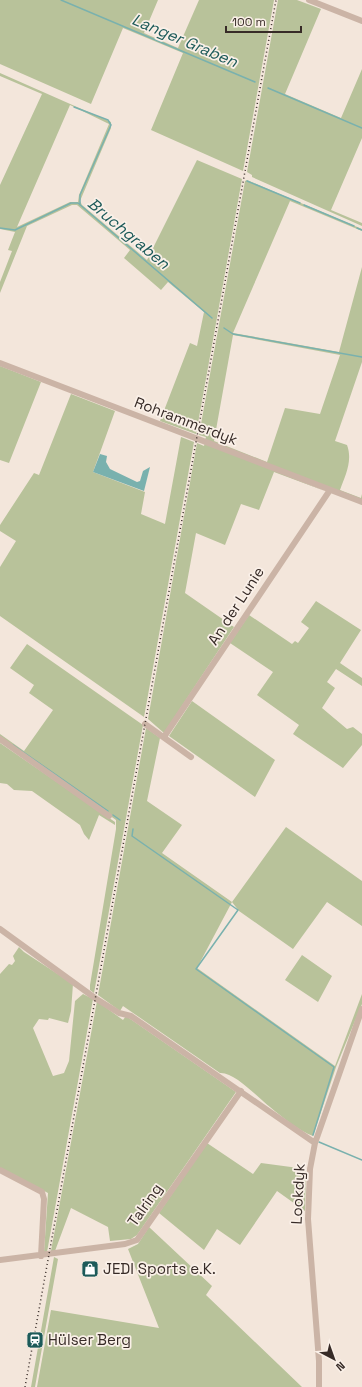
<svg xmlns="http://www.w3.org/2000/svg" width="362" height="1387" font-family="'Space Grotesk',sans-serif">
  <rect width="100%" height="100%" fill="#f3e6db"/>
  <!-- green -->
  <path fill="#b8c29a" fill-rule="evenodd" d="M0 0H158L144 33 178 48 199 0H274L243 171 151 130 183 53 123 28 91 104 0 64Z
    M278 0H297L321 9 285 94 341 118 362 69V138L331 210 362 223V226L252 177V175L247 172Z
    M0 73 111 122V128L80 201 82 205 147 260 197 160 242 179 196 434 160 421 190 343 197 346 204 312 168 282 161 290 124 258 130 250 77 205H72L27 226 0 293V282L12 251 8 250 15 232 0 229V185L42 94 0 76ZM70 105 109 124 79 195 78 202H70L17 227Z
    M247 180 362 229V231L290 201 233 333 339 352 362 267V362L335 441 347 445C353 461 345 476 340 490L361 498 362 494V501L205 440 206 437 199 435 245 181ZM233 335 340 355 320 414 285 408 267 462 214 441Z
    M0 366 41 382 9 463 0 460Z
    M71 394 115 411 93 472 145 492 141 514 165 524 181 437 194 442 144 717 0 616V567L16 541 0 531V525L34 473 39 475Z
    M205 442 325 491 274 472 259 510 241 504 225 545 196 533 185 593 234 627 164 733 148 719 197 443 204 446Z
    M316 601 361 630 340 663 362 678V686L336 669 327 682 335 688 322 708 347 729 353 727 362 734V745L343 768 293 734 299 725 257 695 273 672 230 643 249 615 292 644 295 641 298 643 309 628 301 622Z
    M27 644 143 725 94 993 90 990V985L116 829V820L0 737V734L24 751 53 710 29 693 34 685 10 668Z
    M192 701 275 760 255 797 169 736Z
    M146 728 160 738 147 801 182 825 162 853 232 902 286 827 362 881V926L327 902 293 949 239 911 232 902 197 968 335 1066 362 994V1004L336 1067 313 1136C299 1131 282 1117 270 1107 258 1098 235 1072 220 1073L123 1006 120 1011 98 995Z
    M0 743 115 822V825L99 815 89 840 84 834 80 825 32 791 14 790 7 784 0 783Z
    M19 947 24 952 73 984 71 1011 68 1023 49 1018 48 1020 39 1019 33 1028 53 1076 64 1073 69 1061 75 1001 83 994 93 999 47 1252H44L48 1193 0 1168V974L9 964 12 965 15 961 13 956Z
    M302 955 332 976 318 1002 285 980Z
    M97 1001 123 1020 126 1016 236 1092 137 1235 131 1239 110 1241 108 1227 71 1208 55 1251H51Z
    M207 1143 253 1174 261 1163 306 1169 305 1211 277 1191 240 1245 217 1229 204 1250 159 1213Z
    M149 1227 212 1286 206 1295 302 1387H37L51 1310 159 1328 128 1249 138 1244Z
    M54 1257 58 1259 35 1387H31Z"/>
  <!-- water -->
  <path fill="#79b1ae" d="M100 454 107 456 106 462 110 469 137 482 140 481 143 471 150 467 144 491 93 472Z"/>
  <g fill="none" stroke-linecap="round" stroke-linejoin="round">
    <!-- stream -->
    <path stroke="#79b1ae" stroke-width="1.5" d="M61 0 255 82
      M268 88 362 128
      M74 107 108 120 111 125 80 195V205
      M247 181 300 203
      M304 205 354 226
      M0 228 15 230 71 203H78L212 318
      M357 228 362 230
      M224 328 233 334 362 357
      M13 745 108 811
      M113 815 120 820
      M133 829 132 836 238 910 196 969 334 1067 313 1135
      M319 1142 362 1160"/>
    <!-- minor -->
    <path stroke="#cbb4a6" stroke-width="6" d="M309 0 362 21
      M0 363 362 502
      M145 724 191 757
      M164 737 330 490
      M0 739 109 816
      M0 929 95 998 119 1013 131 1016 315 1143
      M0 1170 42 1192 44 1199 41 1256
      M0 1260 125 1244 137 1240 241 1091
      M319 1387V1361L308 1219 310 1169 315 1143 362 1009"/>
    <!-- rail -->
    <path stroke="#372b27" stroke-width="1.5" stroke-dasharray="1 3" stroke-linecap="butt" d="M25 1387 276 0"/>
  </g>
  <!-- icons -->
  <defs>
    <g id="shop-square" transform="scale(0.9)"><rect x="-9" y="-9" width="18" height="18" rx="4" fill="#1c5a59" stroke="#faf0e8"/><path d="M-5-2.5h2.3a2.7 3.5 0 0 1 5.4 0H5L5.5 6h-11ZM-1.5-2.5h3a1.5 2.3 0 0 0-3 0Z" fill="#fff"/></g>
    <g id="station-square" transform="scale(0.9)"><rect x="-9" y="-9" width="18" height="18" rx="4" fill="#1c5a59" stroke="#faf0e8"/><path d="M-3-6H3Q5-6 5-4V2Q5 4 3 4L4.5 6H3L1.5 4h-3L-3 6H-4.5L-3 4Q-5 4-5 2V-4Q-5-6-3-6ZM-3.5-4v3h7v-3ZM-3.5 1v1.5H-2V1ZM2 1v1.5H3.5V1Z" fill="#fff"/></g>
  </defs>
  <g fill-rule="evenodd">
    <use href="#shop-square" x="90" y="1269"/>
    <use href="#station-square" x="35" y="1340"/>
  </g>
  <g text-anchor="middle" stroke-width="3.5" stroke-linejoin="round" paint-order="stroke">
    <!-- street labels -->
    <g font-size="15" fill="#372b27" stroke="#faf0e8">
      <text transform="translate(186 421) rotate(21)" y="5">Rohrammerdyk</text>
      <text transform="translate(236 606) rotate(-57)" y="5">An der Lunie</text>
      <text transform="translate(298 1194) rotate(-87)" y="5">Lookdyk</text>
      <text transform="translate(145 1205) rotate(-55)" y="5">Talring</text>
    </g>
    <!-- poi labels -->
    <g font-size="15" fill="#372b27" stroke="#faf0e8" text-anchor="start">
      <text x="103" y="1274">JEDI Sports e.K.</text>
      <text x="48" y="1345">Hülser Berg</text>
    </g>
    <!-- water labels -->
    <g font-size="16" font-style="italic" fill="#1c5a59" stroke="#faf0e8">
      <text transform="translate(185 40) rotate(23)" y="6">Langer Graben</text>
      <text transform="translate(129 233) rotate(40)" y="6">Bruchgraben</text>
    </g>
  </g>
  <!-- north arrow -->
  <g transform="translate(334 1359) rotate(139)" stroke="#faf0e8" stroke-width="3" paint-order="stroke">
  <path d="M0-3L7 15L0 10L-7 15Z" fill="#372b27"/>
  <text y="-6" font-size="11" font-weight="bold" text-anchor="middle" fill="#372b27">N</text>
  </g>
  <!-- scale -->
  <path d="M226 26v6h75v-6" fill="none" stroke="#372b27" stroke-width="2"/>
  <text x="232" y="26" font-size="12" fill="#372b27" stroke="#faf0e8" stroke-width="3" paint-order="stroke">100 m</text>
</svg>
